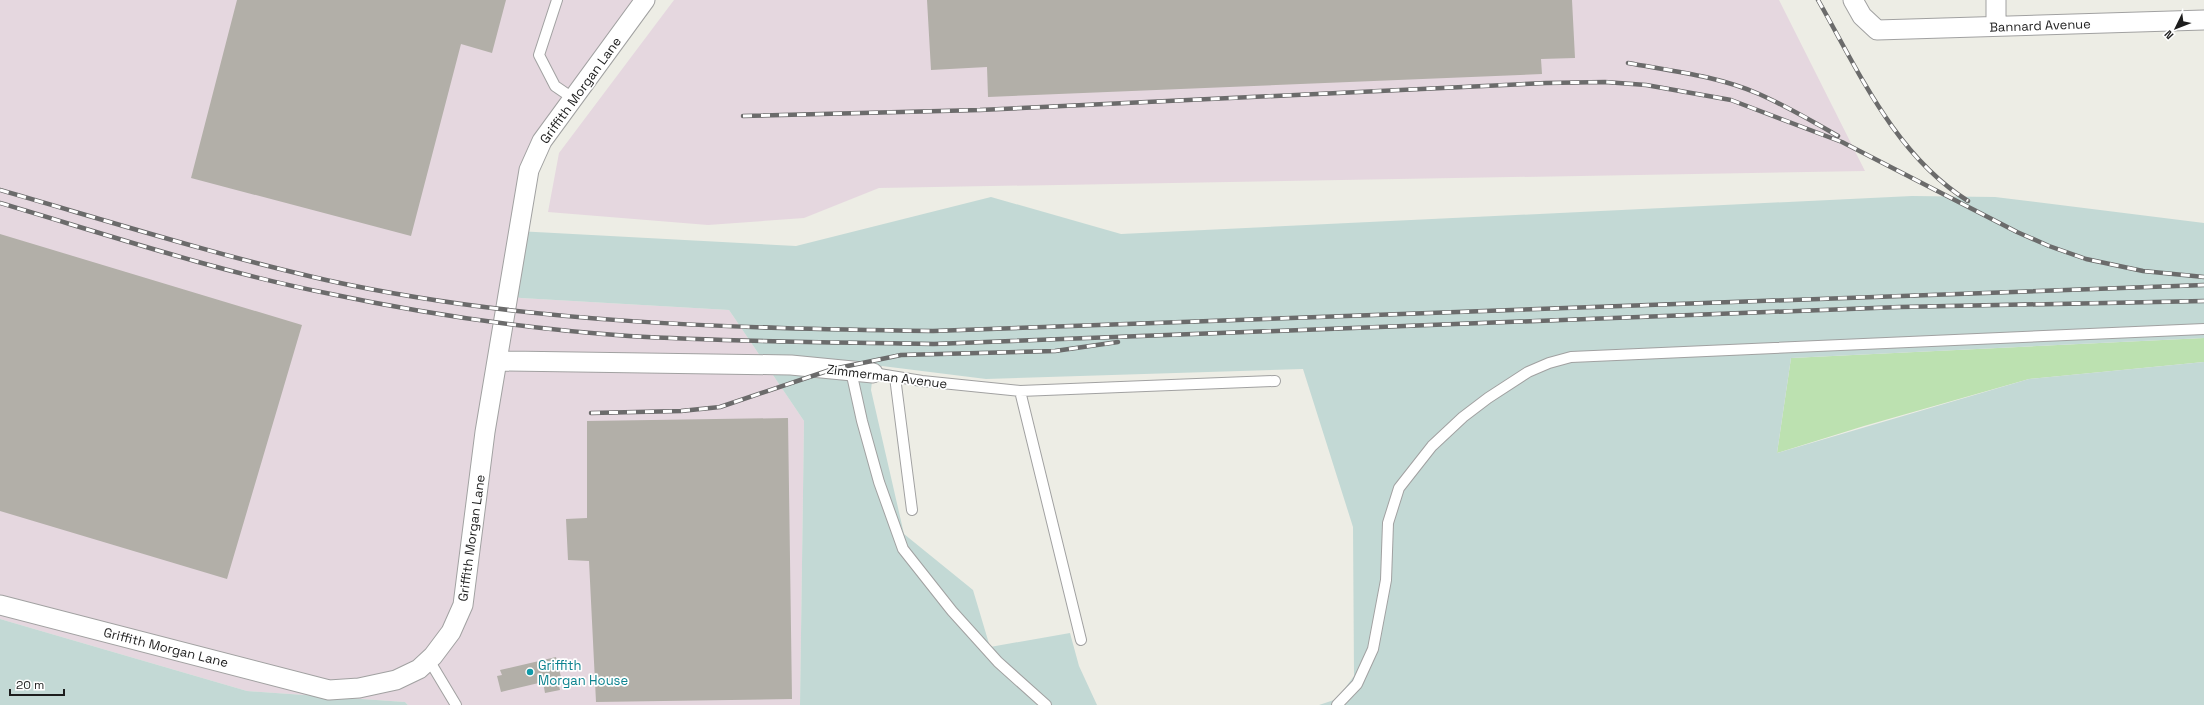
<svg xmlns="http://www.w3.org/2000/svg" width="2204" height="705" font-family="'Space Grotesk',sans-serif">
  <rect width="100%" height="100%" fill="#edede5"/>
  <!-- industrial -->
  <path fill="#e5d7df" d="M0 0H643L529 170 521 298 729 310 804 421 800 705H408L405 702 247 691 0 619Z
    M674 0H1779L1865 171 879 188 804 218 708 225 548 212 559 153Z"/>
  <!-- grass -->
  <path fill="#bce1b0" d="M2204 338V362L2029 379 1864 426 1777 453 1791 358Z"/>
  <!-- wetland -->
  <path fill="#c3d9d5" d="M1912 196 1995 197 2204 223V338L1791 358 1777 453 2029 379 2204 362V705H1319L1337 699 1354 676 1353 527 1303 369 986 379 882 366 873 373 871 390 904 534 973 590 990 647 1070 633 1079 666 1097 705H800L804 421 729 310 521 298 507 295 517 231 796 246 991 197 1121 234Z
    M0 619 247 691 405 702 408 705H0Z"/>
  <!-- building -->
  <path fill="#b2afa8" d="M237 0H506L492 53 461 44 411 236 191 178Z
    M927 0H1572L1575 58 1541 59 1542 74 988 97 987 67 931 70Z
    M0 234 302 325 227 579 0 511Z
    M788 418 792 699 596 702 589 561 568 560 566 519 587 518V421Z
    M556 657 561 677 557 678 560 690 545 693 543 682 501 692 497 676 502 675 500 670Z"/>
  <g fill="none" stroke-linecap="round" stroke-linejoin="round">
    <!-- lane casing -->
    <g stroke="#a1a1a1" stroke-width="12">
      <path id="lane" d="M557 0 539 55 555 86 574 99
        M851 371 862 421 879 482 903 549 952 611 998 662 1046 705
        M873 373 922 381 1020 391 1275 381
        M895 377 912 510
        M1020 391 1081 640
        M429 660 456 705
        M1337 705 1357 684 1373 649 1386 580 1388 523 1399 488 1432 446 1463 417 1488 398 1528 372 1549 363 1571 357 2204 329"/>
    </g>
    <!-- street casing -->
    <g stroke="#a1a1a1" stroke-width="21">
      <path id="street" d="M1853 0 1862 16 1877 30 2204 20
        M1996 0V26
        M499 361 791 365 873 373
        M0 605 329 690 359 688 396 680 419 669 433 656 451 632 463 605 485 432 529 170 542 141 645 0"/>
    </g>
    <!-- lane -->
    <use href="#lane" stroke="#fff" stroke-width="10"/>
    <!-- street -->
    <use href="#street" stroke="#fff" stroke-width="19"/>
    <!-- rail casing -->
    <g stroke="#6b6b6b" stroke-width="4.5">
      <path id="rail" d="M1818 0C1859 72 1895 155 1968 201
        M1628 63C1672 71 1718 76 1759 94 1786 106 1812 121 1838 136
        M743 116 980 110 1546 83 1605 82 1646 85 1731 100 1842 142 2017 232 2049 246 2086 259 2143 271 2204 277
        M0 190C108 221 216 255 326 280 526 324 730 328 933 331L2204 285
        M0 203C108 235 216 271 326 293 425 314 528 329 629 336 730 342 832 342 934 344L1900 307 2204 301
        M591 413 681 411 720 407 833 369 901 355 1055 351 1118 342"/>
    </g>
    <!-- rail -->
    <use href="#rail" stroke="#fff" stroke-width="3" stroke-dasharray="9" stroke-linecap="butt"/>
  </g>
  <!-- markers -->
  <circle fill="#0f9aa8" stroke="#fff" stroke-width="1.5" cx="530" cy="672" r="4"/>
  <g text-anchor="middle" stroke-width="3.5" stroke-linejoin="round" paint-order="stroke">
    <!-- street labels -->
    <g font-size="13" fill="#1d1d1d" stroke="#fff">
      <text transform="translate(2040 25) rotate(-2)" y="5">Bannard Avenue</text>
      <text transform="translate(580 90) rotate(-54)" y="5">Griffith Morgan Lane</text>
      <text transform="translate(887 376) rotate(7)" y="5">Zimmerman Avenue</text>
      <text transform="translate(471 538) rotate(-82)" y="5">Griffith Morgan Lane</text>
      <text transform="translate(166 647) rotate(14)" y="5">Griffith Morgan Lane</text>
    </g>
    <!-- culture labels -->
    <g font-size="13" fill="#0d838f" stroke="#fff" text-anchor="start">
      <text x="538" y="670">Griffith<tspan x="538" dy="15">Morgan House</tspan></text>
    </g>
  </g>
  <!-- north arrow -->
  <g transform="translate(2176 28) rotate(227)" stroke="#ffffff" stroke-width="3" paint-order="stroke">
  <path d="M0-3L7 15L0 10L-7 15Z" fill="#1d1d1d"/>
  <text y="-6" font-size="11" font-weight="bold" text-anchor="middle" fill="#1d1d1d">N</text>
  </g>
  <!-- scale -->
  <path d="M10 689v6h54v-6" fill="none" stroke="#1d1d1d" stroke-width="2"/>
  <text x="16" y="689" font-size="12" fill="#1d1d1d" stroke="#ffffff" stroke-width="3" paint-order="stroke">20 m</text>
</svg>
